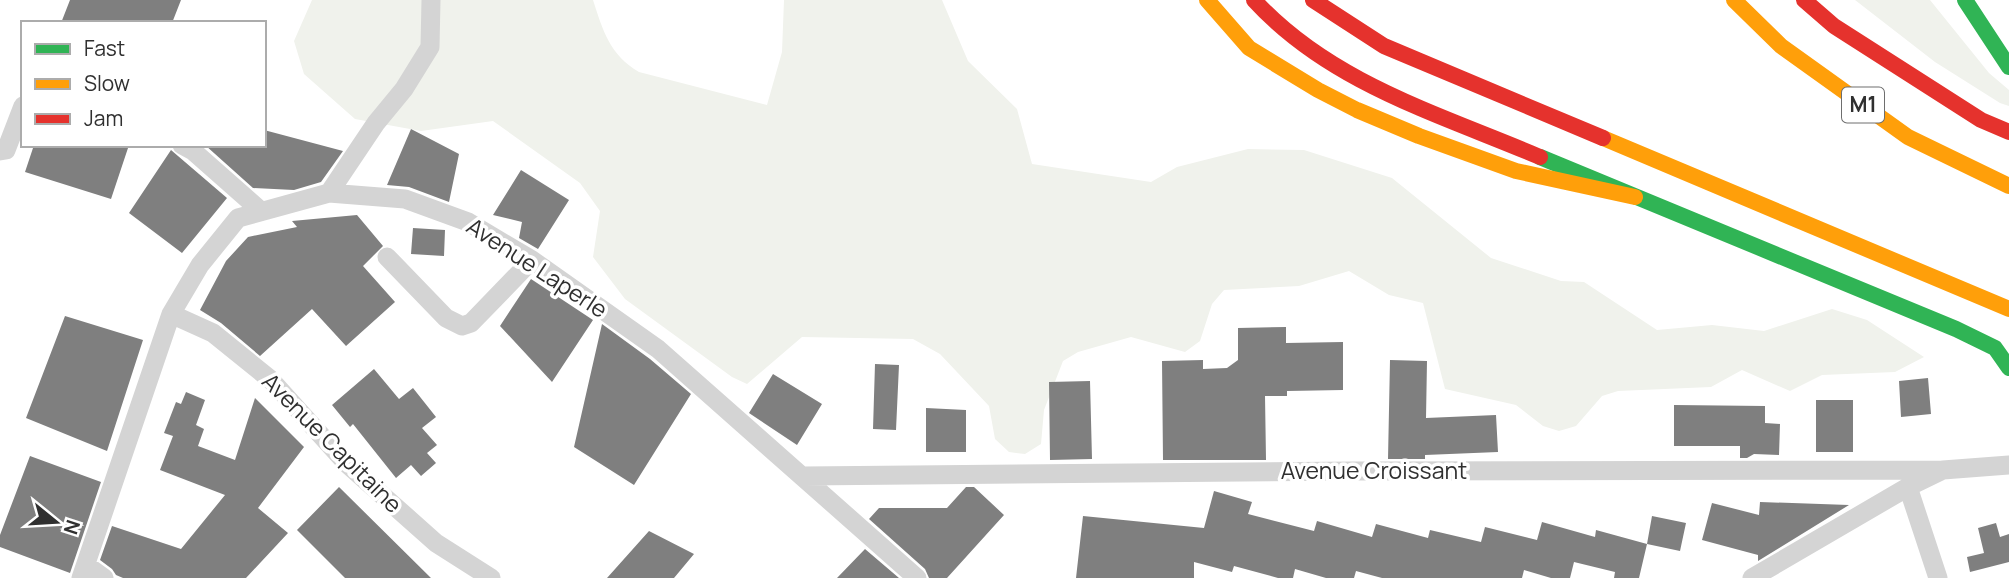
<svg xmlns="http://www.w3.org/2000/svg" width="2009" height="578" font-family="Manrope,sans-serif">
  <rect width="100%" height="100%" fill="#fff"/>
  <!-- green -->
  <path fill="#f0f2ec" d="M312 0H593C603 31 610 55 639 72L767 105 782 52 784 0H942L968 61 1017 109 1032 164 1151 182 1177 167 1248 149 1304 150 1392 178 1491 258 1561 281 1584 282 1657 330 1712 325 1764 331 1832 309 1867 320 1924 357 1895 372 1822 375 1790 391 1742 370 1711 387 1618 391 1602 396 1576 426 1559 431 1543 426 1516 405 1445 389 1423 303 1389 295 1349 271 1299 286 1224 290 1212 304 1200 341 1185 352 1131 337 1078 352 1063 361 1044 410 1041 444 1025 454 1009 452 995 439 989 406 940 354 913 339 802 337 747 384 732 377 625 299 593 257 600 211 580 183 493 121 421 131 355 119 304 74 294 41Z
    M1855 0H1930L1989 73 2009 90V106L2000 103 1935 62Z"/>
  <!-- building -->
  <path fill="#7f7f7f" d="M70 0H181L172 23H61Z
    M411 129 459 154 449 202 409 187 387 185Z
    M264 130 343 151 321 182 294 190 253 188 205 145H264Z
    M34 145H129L111 199 25 172Z
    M171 150 227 198 182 253 129 213Z
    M521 170 569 200 538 249 519 238 522 222 493 215Z
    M357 215 383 246 363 266 395 302 346 346 312 309 260 356 221 323 200 310 226 261 248 237 297 227 292 221Z
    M413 228 445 230 444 256 411 254Z
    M531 279 593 320 552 382 500 326Z
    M65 316 143 340 107 451 26 418Z
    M602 324 650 359 691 394 634 485 574 447Z
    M1286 327V343L1343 342V390L1287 391V396H1265L1266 460H1163L1162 361 1203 360V369L1227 368 1238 360V328Z
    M1390 360 1427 361 1426 418 1496 415 1498 452 1425 455V459H1388Z
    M875 364 899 365 896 430 873 429Z
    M374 369 399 399 413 388 436 417 422 428 437 445 427 453 436 463 421 476 411 465 396 478 353 424 350 427 332 405Z
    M773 374 822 404 797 445 749 413Z
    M1928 378 1931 414 1901 417 1899 381Z
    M1090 381 1092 459 1050 460 1049 382Z
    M186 392 205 400 196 425 204 429 198 446 235 460 255 398 304 447 258 508 288 533 246 578H123L116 575 112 569 100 560 112 526 181 549 225 495 160 470 173 436 164 433 176 402 181 404Z
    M1816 400H1853V452H1816Z
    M1674 405 1765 406V423L1780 424 1779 455 1754 454 1747 458H1740V446H1674Z
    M926 408 966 410V452H926Z
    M30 456 101 482 70 573 0 547V535Z
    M339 487 431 578H345L297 530Z
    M966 487H974L1004 515 947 578H929L925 569 869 519 879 508H947Z
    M1214 491 1252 502 1248 514 1314 531 1317 521 1372 537 1376 524 1428 538 1430 530 1481 542 1485 527 1537 540 1542 522 1595 537 1596 530 1647 544 1639 578H1614L1615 572 1574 562 1570 578H1551L1524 570 1522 578H1382L1356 571 1354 578H1326L1295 569 1293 578H1278L1234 566 1232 572 1194 562V578H1076L1083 516 1204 528Z
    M1760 502 1849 505 1758 561V555L1702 540 1712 503 1759 515Z
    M1652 516 1686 523 1680 551 1647 544Z
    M1996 523 2000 537 2009 534V562L1970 572 1967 557 1984 553 1978 528Z
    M649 531 694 554 674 578H607Z
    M865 549 899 578H837Z"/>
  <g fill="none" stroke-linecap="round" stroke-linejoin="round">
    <!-- street -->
    <path stroke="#d4d4d4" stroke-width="19" d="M182 145 193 151 261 211
      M0 151 6 150 23 106
      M329 193 376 123 404 89 430 47 431 0
      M387 257 446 318 462 326 471 323 532 260
      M171 314 213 333 271 380 346 463 436 543 491 578
      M804 476 1353 471 1943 470
      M1908 487 1938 578
      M86 565 104 578
      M81 578 171 314 200 265 238 218 329 193 405 199 468 222 532 260 658 349 917 578
      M1752 578 1908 487 1943 470 2009 465"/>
    <!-- fast -->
    <path stroke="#30b455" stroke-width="16" d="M1965 0 2009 67
      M1540 157 1956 329 1995 348 2009 368"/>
    <!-- slow -->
    <path stroke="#ff9f0a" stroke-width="16" d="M1207 0 1249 48 1318 90 1357 110 1419 136 1516 171 1635 197
      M1734 0 1781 46 1908 137 2009 186
      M1603 138 2009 309"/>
    <!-- jam -->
    <path stroke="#e5322d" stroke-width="16" d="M1254 0C1330 83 1439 114 1540 157
      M1313 0 1384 46 1603 138
      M1804 0 1834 26 1981 120 2009 132"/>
  </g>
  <g text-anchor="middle" stroke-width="7" stroke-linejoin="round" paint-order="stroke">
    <!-- shield labels -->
    <rect fill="#fff" stroke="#6e6e6e" stroke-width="2" x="1842" y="87.5" width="42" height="35" rx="5"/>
    <g font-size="21" font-weight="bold" fill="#303030">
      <text x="1863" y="112">M1</text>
    </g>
    <!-- street labels -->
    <g font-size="23" fill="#303030" stroke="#fff">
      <text transform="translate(537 268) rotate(33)" y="8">Avenue Laperle</text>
      <text transform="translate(332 443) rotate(45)" y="8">Avenue Capitaine</text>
      <text x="1374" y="479">Avenue Croissant</text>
    </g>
  </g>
  <!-- legend -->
  <rect x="21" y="21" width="245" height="126" fill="#ffffff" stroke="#acacac" stroke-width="2"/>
  <rect x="35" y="44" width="35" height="10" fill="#30b455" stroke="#acacac" stroke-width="2"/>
  <text x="84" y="56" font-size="21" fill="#303030">Fast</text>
  <rect x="35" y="79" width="35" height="10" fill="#ff9f0a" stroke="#acacac" stroke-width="2"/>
  <text x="84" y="91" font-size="21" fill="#303030">Slow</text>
  <rect x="35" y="114" width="35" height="10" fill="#e5322d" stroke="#acacac" stroke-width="2"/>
  <text x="84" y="126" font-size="21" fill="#303030">Jam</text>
  <!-- north arrow -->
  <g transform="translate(56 522) rotate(108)" stroke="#ffffff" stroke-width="5" paint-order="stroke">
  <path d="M0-5L12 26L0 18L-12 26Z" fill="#303030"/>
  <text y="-10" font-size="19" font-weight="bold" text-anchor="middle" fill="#303030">N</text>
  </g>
</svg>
